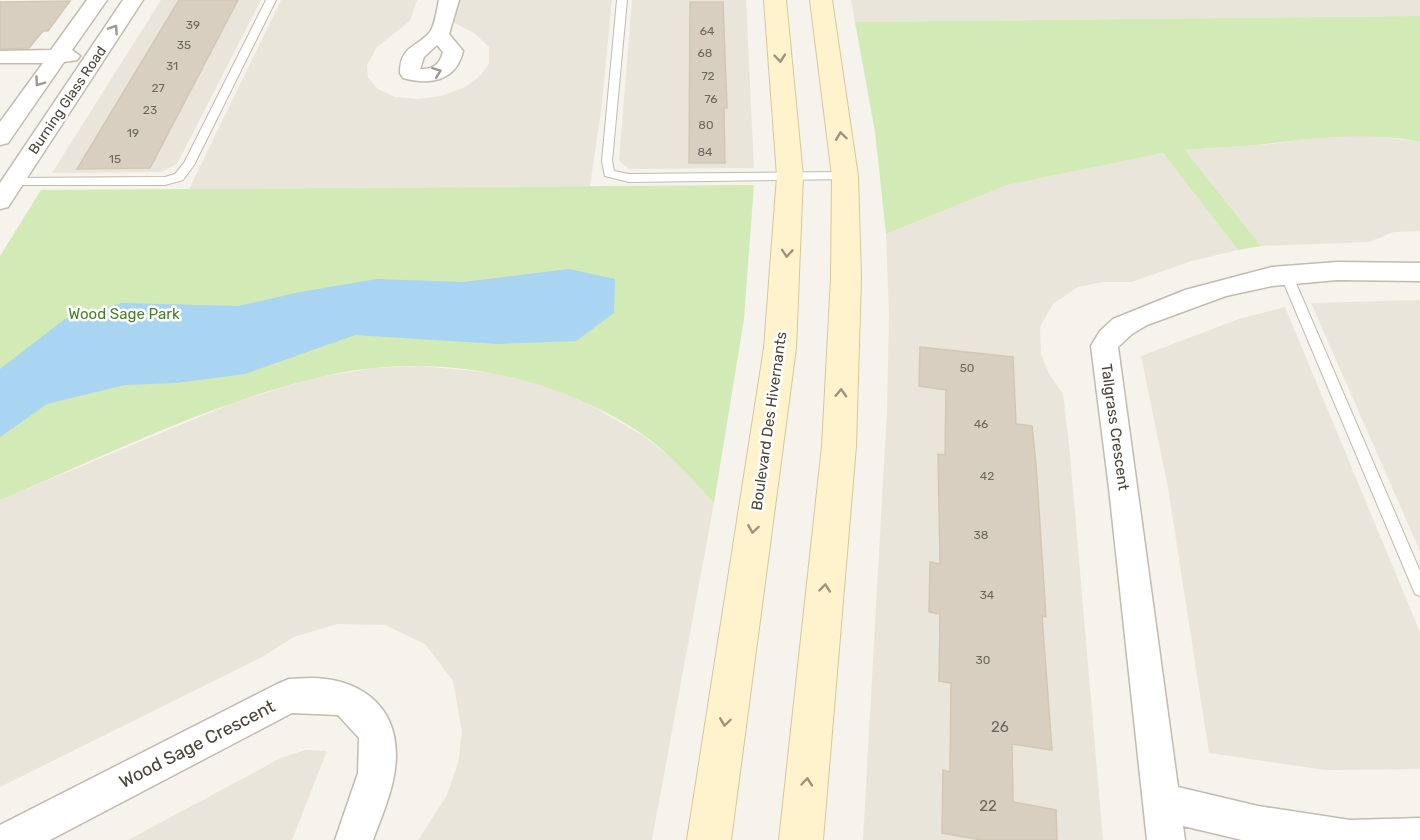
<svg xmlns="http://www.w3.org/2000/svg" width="1420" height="840" font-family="Rubik,sans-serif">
  <rect width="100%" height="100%" fill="#f6f3ec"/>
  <!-- residential -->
  <path fill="#eae5da" d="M161 0H261L177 164 161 172 52 173Z
    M281 0H417L410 21 377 47 367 65 368 78 378 89 395 97 418 99 441 96 463 88 479 77 489 64V47L474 33 451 21 457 0H612L601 111 590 186 189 189Z
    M632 0H746L754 168 629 169 619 161Z
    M851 0H1420V16L855 22Z
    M1367 135 1420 142V231L1394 232 1369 242 1261 246 1185 150 1271 144 1326 136Z
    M1163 153 1238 250 1192 261 1131 282H1103L1078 287 1053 304 1040 327 1041 354 1049 374 1063 394 1069 443 1103 840H863L887 410 889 316 886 234 1007 185Z
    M1420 300V551L1311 303Z
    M1285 307 1420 632V769L1325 770 1209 753 1168 488 1141 356 1239 319Z
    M422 366 493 373 539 384 582 400 642 435 679 464 714 503 652 840H418L447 795 458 763 462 732 453 681 425 644 385 625 337 624 294 637 262 657 0 787V500L233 403 313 378 374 368Z
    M305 750 327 751 292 840H128L281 758Z"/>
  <!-- green -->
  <path fill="#d2eab5" d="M1420 16V142C1370 132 1323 137 1273 143 1244 147 1214 147 1185 150L1261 246 1238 250 1163 153 1007 185 886 234 875 132 855 22Z
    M754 185 744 319 714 503C691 478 669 453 642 434 547 370 423 350 312 379 204 406 102 457 0 500V256L41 190Z"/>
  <!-- water -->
  <path fill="#a9d4f2" d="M569 269 615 279 614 313 576 341 498 344 355 335 245 374 176 383 125 385 47 404 0 437V369L65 319 122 303 238 306 300 292 377 279 463 282Z"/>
  <!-- building -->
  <path fill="#d8cfc1" stroke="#d3c7b4" stroke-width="1.5" d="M179 0H238L150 168 77 169Z
    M70 1 48 31H43L29 48 0 49V2Z
    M690 2H723L727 108H724L725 163H689Z
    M920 347 1013 357 1016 424 1032 426 1036 464 1046 617 1042 616 1052 750 1012 744 1013 802 1056 810 1057 840H981L942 833 943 770 950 772 951 683 939 681 940 614 929 612 930 562 940 564 938 454 945 455 946 390 919 386Z"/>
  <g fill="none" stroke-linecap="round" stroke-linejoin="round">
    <!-- lane casing -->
    <g stroke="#c2bbae" stroke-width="2">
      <path id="lane" d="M266 0H276L194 165 183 180 165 185H8L7 182 12 178 165 177 175 174 184 163Z
        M617 0H627L612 161 614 171 629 174 845 172 850 176 849 179 629 182 605 176 602 161Z
        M1286 270 1292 274 1420 571V596L1415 594 1280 274Z"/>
    </g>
    <!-- street casing -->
    <g stroke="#c2bbae" stroke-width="3">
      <path id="street" d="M87 0H107L72 50 80 56 77 60 64 62 8 143 0 145V122L43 63H0V51L51 50Z
        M123 0H143L8 207 0 209V183Z
        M439 0H459L449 34 463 51C456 82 429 85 403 78L400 73C400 45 417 48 430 32 435 25 437 9 439 0ZM437 45 443 52C440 64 433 70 420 69L424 57Z
        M1337 262 1420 263V281L1337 280 1272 286 1226 296 1147 325 1132 334 1118 347 1178 787 1258 806 1350 820 1420 818V840H1242L1183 826 1185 840H1147L1109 488 1091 346 1100 331 1113 319 1185 290 1272 267Z
        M310 678C357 678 396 703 396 755 396 784 383 813 373 840H335L358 773 359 738 338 715 292 713 50 840H0V825L277 684 289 679Z"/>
    </g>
    <!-- secondary casing -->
    <g stroke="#d6c79b" stroke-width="2">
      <path id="secondary" d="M764 0H786L803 176 796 348 731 840H687L764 348 777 176Z
        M810 0H832L858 176 861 278 856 446 823 840H779L822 446 831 278 832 176Z"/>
    </g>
    <!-- lane -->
    <use href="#lane" fill="#fff" fill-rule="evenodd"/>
    <!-- street -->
    <use href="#street" fill="#fff" fill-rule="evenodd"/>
    <!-- secondary -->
    <use href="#secondary" fill="#fff3cd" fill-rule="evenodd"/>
  </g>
  <!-- one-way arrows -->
  <defs><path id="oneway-chevron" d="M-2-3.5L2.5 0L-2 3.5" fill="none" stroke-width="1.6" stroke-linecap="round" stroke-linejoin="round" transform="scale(1.5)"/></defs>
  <g stroke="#9c9892">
    <use href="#oneway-chevron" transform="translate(114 29) rotate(-56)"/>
    <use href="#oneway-chevron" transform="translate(437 72) rotate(-21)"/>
    <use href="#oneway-chevron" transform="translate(39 82) rotate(125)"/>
  </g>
  <g stroke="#9c937c">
    <use href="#oneway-chevron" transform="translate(780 58) rotate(85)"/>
    <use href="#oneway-chevron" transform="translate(841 136) rotate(-98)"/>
    <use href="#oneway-chevron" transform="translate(787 253) rotate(94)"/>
    <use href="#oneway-chevron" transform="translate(841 393) rotate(-88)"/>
    <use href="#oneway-chevron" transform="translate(753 529) rotate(99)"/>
    <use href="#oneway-chevron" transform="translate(825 588) rotate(-84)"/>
    <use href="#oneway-chevron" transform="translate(725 722) rotate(98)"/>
    <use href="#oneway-chevron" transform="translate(807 782) rotate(-85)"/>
  </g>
  <g text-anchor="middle" stroke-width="5" stroke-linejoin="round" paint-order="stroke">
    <!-- number labels -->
    <g font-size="12" fill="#6e675b">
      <text x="193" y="29">39</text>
      <text x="707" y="35">64</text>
      <text x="184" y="49">35</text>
      <text x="705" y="57">68</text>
      <text x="172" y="70">31</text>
      <text x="708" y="80">72</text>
      <text x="158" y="92">27</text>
      <text x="711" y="103">76</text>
      <text x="150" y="114">23</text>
      <text x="706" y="129">80</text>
      <text x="133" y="137">19</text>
      <text x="705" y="156">84</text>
      <text x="115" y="163">15</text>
      <text x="967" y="372">50</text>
      <text x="981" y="428">46</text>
      <text x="987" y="480">42</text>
      <text x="981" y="539">38</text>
      <text x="987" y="599">34</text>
      <text x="983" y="664">30</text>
    </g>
    <!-- far-street labels -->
    <g font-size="14" fill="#4b4439" stroke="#fff">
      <text transform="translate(67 100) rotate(-56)" y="5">Burning Glass Road</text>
    </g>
    <!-- park labels -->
    <g font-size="15" fill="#4a7f2a" stroke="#fff">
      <text x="124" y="319">Wood Sage Park</text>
    </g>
    <!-- street labels -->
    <g font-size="15" fill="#4b4439" stroke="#fff">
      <text transform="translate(769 421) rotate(-82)" y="5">Boulevard Des Hivernants</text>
      <text transform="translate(1115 427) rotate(82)" y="5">Tallgrass Crescent</text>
    </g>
    <!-- near-number labels -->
    <g font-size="15" fill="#6e675b">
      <text x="1000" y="732">26</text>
      <text x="988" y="811">22</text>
    </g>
    <!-- near-street labels -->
    <g font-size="18" fill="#4b4439" stroke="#fff">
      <text transform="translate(197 744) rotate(-27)" y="6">Wood Sage Crescent</text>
    </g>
  </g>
</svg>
